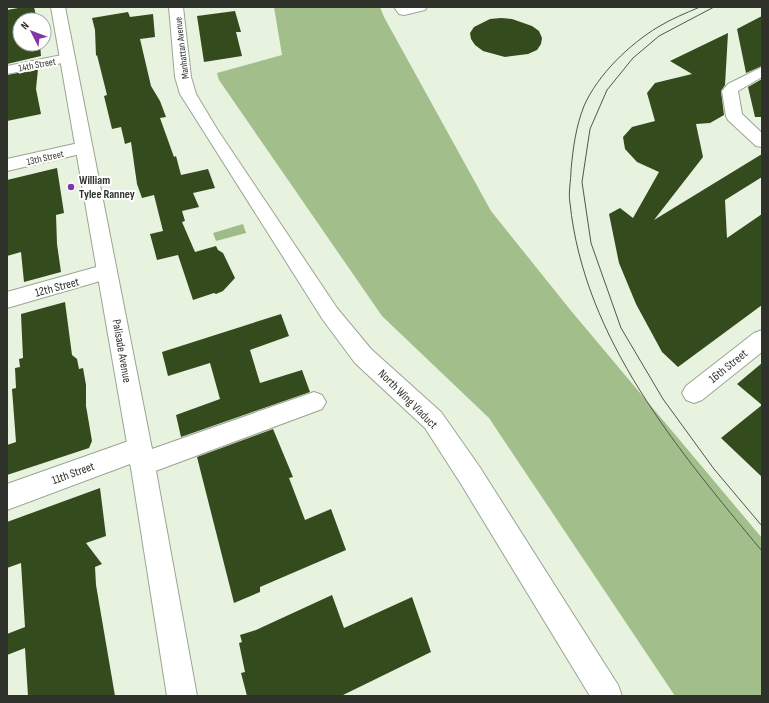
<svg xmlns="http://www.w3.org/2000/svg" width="769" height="703" font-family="'Sofia Sans Condensed',sans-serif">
  <rect width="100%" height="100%" fill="#e7f2df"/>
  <!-- forest -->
  <path fill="#a2be8b" d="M274 7H380L384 17 491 211 572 312 762 538V696H675L489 418 382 316 219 80 217 73 282 55Z"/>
  <!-- water -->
  <path fill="#9fbb89" d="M243 224 246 233 216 241 213 233Z"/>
  <!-- building -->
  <path fill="#344b1d" d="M24 7H34L37 20H20V44H40L41 56 7 64V10Z
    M235 11 241 32H236L242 56 204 62 197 16Z
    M128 12 130 17 153 14 155 37 140 39 151 86 160 101 166 117 160 118 174 157 176 156 181 175 208 169 215 188 193 193 199 207 182 211 185 221 182 222 195 252 216 246 218 250 223 253 235 278 223 291 216 294 214 293 193 300 178 255 157 260 150 234 163 231 154 195 142 198 137 184 131 142 125 144 121 127 112 129 104 96 107 95 97 55 96 56 95 30 92 18Z
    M762 16V66L746 73 737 29Z
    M501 18 512 19 532 26 539 31 542 38 541 44 537 50 528 54 505 57 483 51 475 45 471 39 470 33 474 27 490 19Z
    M728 33 725 85 721 91 724 115 710 123 696 124 703 157 654 220 762 154V177L725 200 727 238 762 214V305L678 367 662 352 636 304 619 263 609 214 620 208 633 218 659 172 637 162 625 149 623 137 632 127 655 121 647 93 655 83 692 74 670 61Z
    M38 69 36 89 41 114 7 121V75Z
    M762 79V117H755L748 87Z
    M57 168 64 213 56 215 57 244 61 272 24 282 21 252 7 256V180Z
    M65 302 72 355 77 359 79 369 83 368 86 385V406L92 441 89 448 7 475V445L16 442 12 389 16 388 15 368 20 367 19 359 23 358 21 314Z
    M281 314 289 336 250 350 260 383 302 370 310 392 181 437 176 415 220 399 210 363 168 376 162 352Z
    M762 363V477L721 438 762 405 737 384Z
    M273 429 293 477 289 478 305 520 331 509 346 550 260 587V592L234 603 197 457Z
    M100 488 106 536 86 543 102 564 95 567 96 585 115 696H28L25 648 7 655V634L25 627 21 563 7 568V522Z
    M332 595 344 628 412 597 431 652 341 696H247L241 673 245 672 239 643 242 642 240 635 256 630Z"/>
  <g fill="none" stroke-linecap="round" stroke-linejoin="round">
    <!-- minor casing -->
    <g stroke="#9ba594" stroke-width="2">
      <path id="minor" d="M394 7H427L425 10 404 15 399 14Z
        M67 54 72 55 74 58 72 61 7 74V66Z
        M762 67V77L738 91 742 114 762 133V147L756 146 728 120 726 116 722 91 728 84Z
        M83 142 89 144 91 148 89 152 7 171V159Z
        M107 264 114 267 117 272 114 277 7 308V292Z
        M762 330V352L702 400 694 403 686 400 682 393 686 386 754 333Z
        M314 392 322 395 326 402 322 409 142 476 133 472 130 464 7 510V484L140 437 149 441 152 449Z"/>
    </g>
    <!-- major casing -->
    <g stroke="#9ba594" stroke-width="2">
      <path id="major" d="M51 7H65L152 449 197 696H167L128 449Z
        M169 7H183L191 77 196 94 217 129 337 308 371 349 441 412 479 466 618 685 622 696H590L461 484 425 428 355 363 323 320 180 94 175 77Z"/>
    </g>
    <!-- minor -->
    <use href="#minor" fill="#fff" fill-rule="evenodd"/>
    <!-- major -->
    <use href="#major" fill="#fff" fill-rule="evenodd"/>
    <!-- tram -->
    <path stroke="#52574e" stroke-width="1" d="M700 7C686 13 671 19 658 27 630 44 598 74 584 106 576 126 573 148 571 170 571 181 568 193 570 203 584 339 678 450 762 551
      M714 7 659 36 633 58 607 90 590 129 582 182 591 243 621 328 663 399 714 469 762 526"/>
  </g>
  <!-- markers -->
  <circle fill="#8237a9" stroke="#fff" stroke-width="1.5" cx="71" cy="187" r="4"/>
  <g text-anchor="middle" stroke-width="4" stroke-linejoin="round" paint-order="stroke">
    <!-- far-street labels -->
    <g font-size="10" fill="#2e322b" stroke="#fff">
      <text transform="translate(181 48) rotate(-97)" y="4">Manhattan Avenue</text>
      <text transform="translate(37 64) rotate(-11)" y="4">14th Street</text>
      <text transform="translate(45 157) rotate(-13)" y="4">13th Street</text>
    </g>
    <!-- poi labels -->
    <g font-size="12" font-weight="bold" fill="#2e322b" stroke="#fff" text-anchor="start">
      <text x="79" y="184">William<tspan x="79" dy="14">Tylee Ranney</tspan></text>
    </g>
    <!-- street labels -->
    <g font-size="12" fill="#2e322b" stroke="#fff">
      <text transform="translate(57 287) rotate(-15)" y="4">12th Street</text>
      <text transform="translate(122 351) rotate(80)" y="4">Palisade Avenue</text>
      <text transform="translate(728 366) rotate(-39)" y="4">16th Street</text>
      <text transform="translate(408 399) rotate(45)" y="4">North Wing Viaduct</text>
      <text transform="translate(73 473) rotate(-20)" y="4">11th Street</text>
    </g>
  </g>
  <!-- border -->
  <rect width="769" height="703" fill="none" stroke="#2e322b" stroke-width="16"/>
  <!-- north arrow -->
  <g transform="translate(32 32) rotate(312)"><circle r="19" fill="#ffffff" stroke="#abadaa"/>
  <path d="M0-3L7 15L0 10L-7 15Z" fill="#8237a9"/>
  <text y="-6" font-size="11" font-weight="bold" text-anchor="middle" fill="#2e322b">N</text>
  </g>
</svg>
